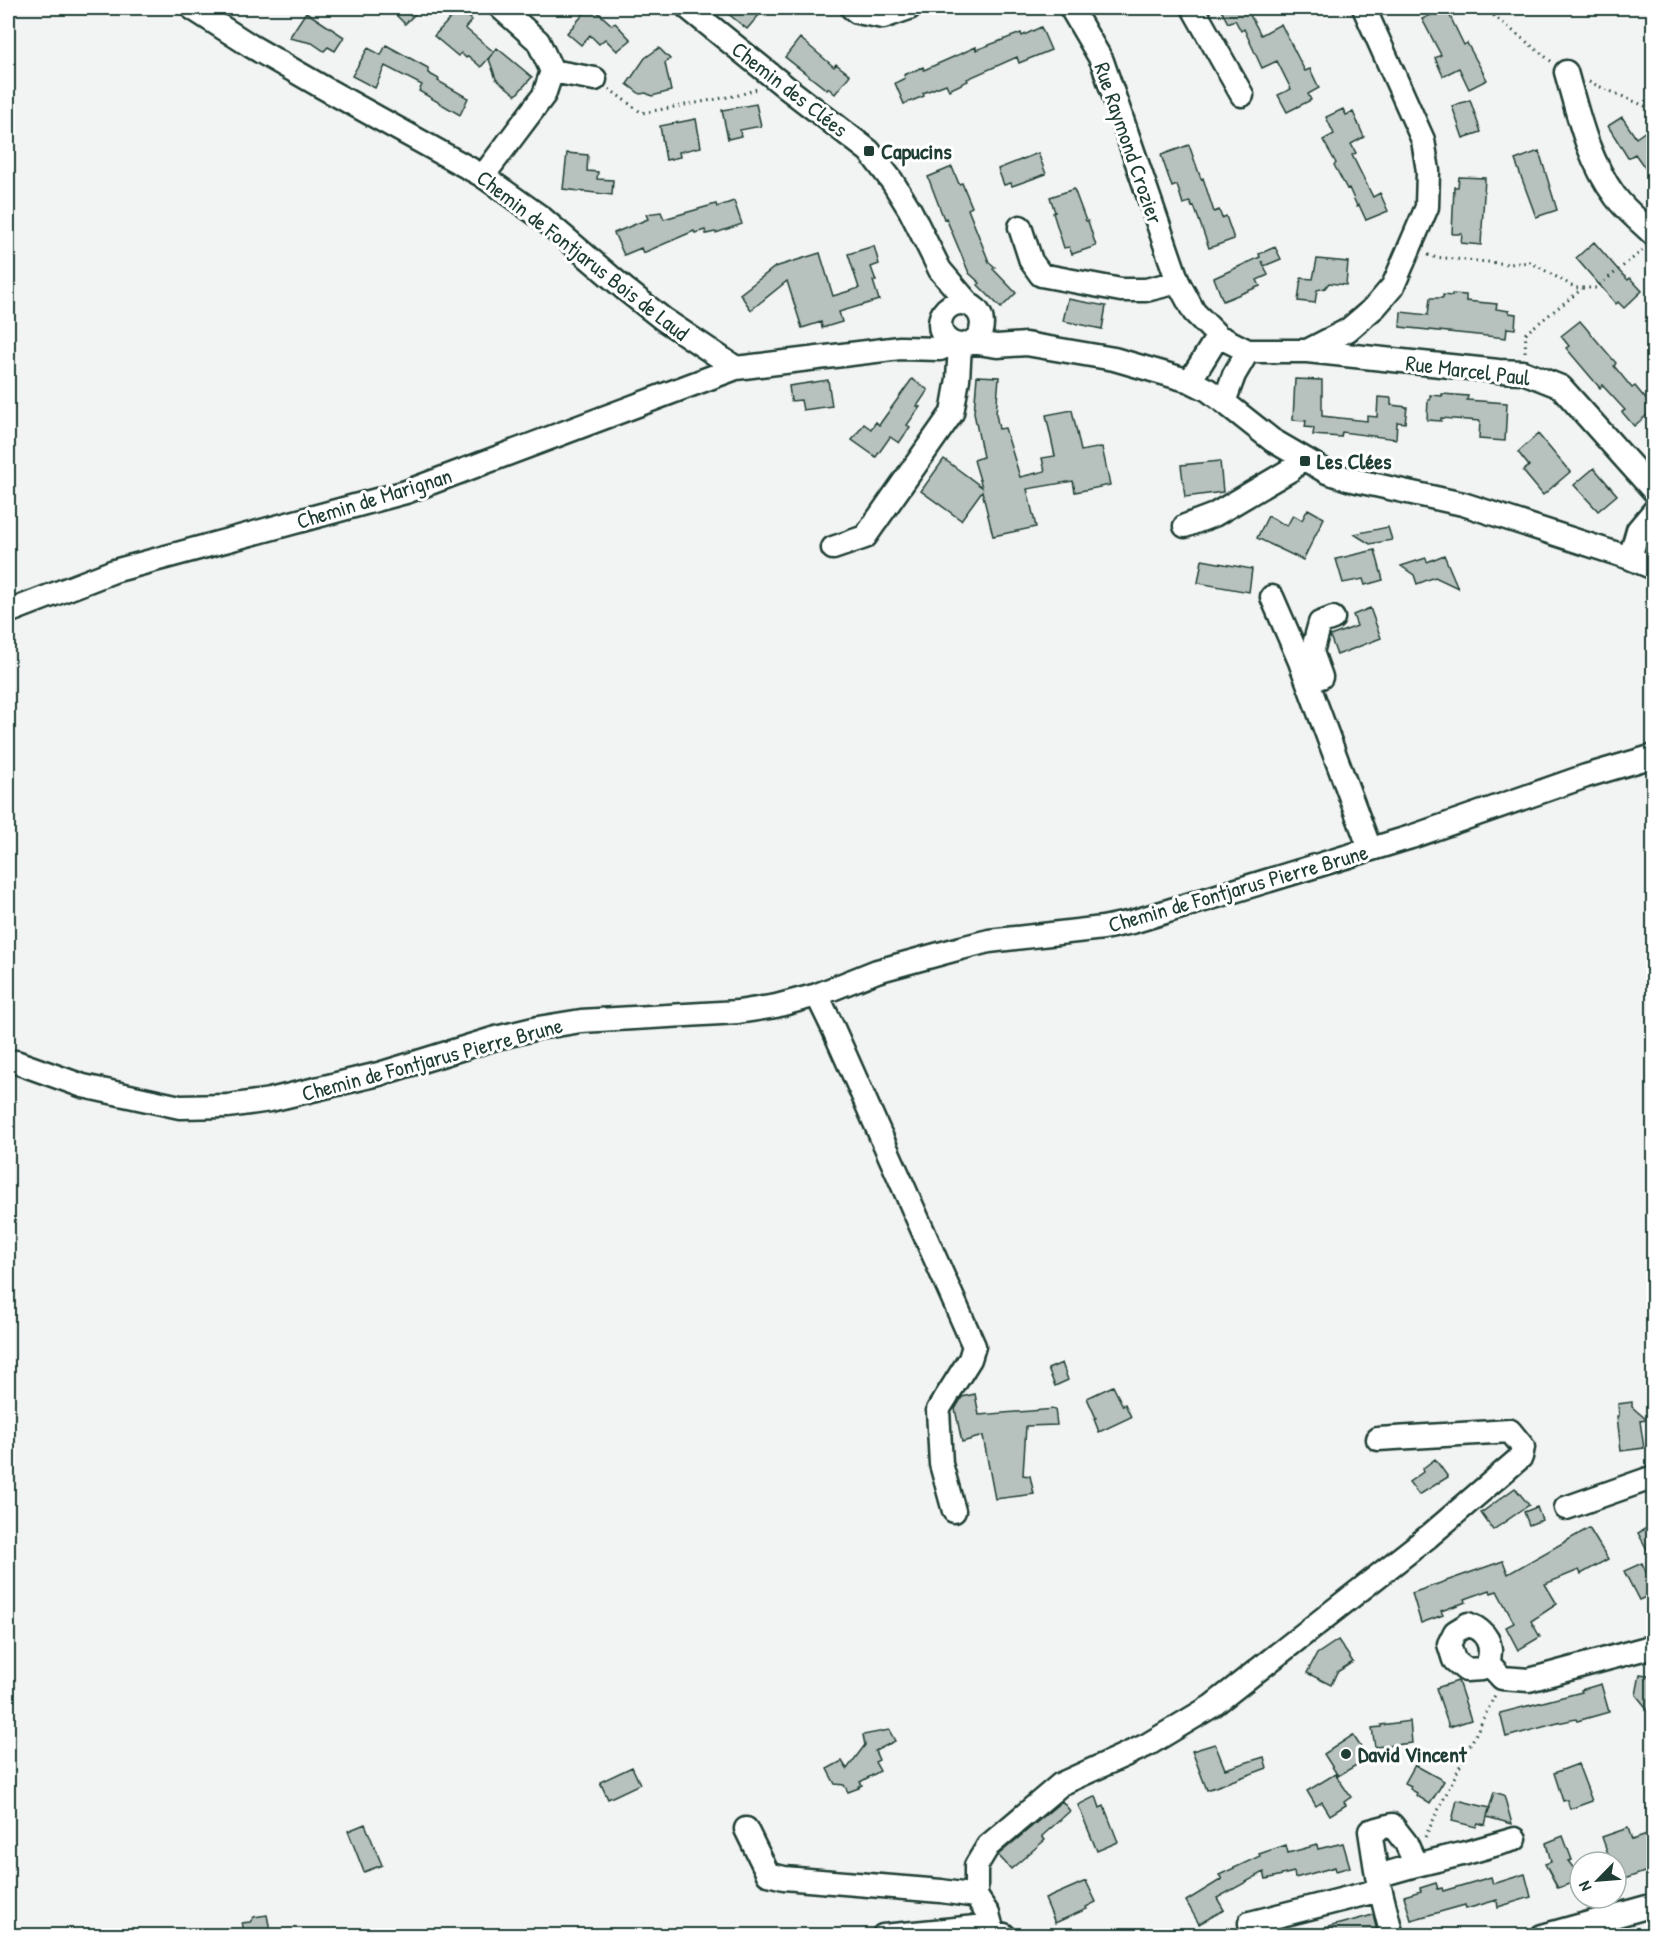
<svg xmlns="http://www.w3.org/2000/svg" width="1661" height="1943" font-family="'Patrick Hand',sans-serif">
  <rect width="100%" height="100%" fill="#f2f3f3"/>
  <filter id="ink" filterUnits="userSpaceOnUse"><feTurbulence type="fractalNoise" baseFrequency=".0167" numOctaves="2"/><feDisplacementMap in="SourceGraphic" scale="12" xChannelSelector="R" yChannelSelector="G"/><feConvolveMatrix kernelMatrix="1 2 1 2 8 2 1 2 1" color-interpolation-filters="sRGB"/></filter>
  <g filter="url(#ink)">
    <!-- building -->
    <path fill="#b7c1bd" stroke="#1f3d34" stroke-width="1.5" d="M389 8H421L405 24Z
      M460 8 472 20 465 28 494 52 481 67 468 56 466 58 461 53 458 56 434 36Z
      M589 8H593L612 25 615 23 631 40 617 51 605 39 599 44 590 35 581 45 567 33Z
      M721 8H765L747 29Z
      M1220 8H1260L1249 13 1261 35 1281 24 1305 71 1310 69 1319 88 1308 94 1311 100 1287 112 1278 95 1291 89 1277 61 1262 68 1244 29 1241 31 1235 20 1228 23Z
      M1446 8 1464 45 1467 43 1487 80 1469 89 1459 68 1443 76 1435 58 1441 55 1422 19Z
      M306 12 344 37 335 51 328 47 324 51 312 43 289 38Z
      M1041 27 1051 50 1019 63 1017 57 967 79 968 81 949 90 946 84 923 93 924 96 904 104 895 83 905 78 904 75 923 67 924 70 976 47V50L1021 33 1022 36Z
      M800 38 834 67 836 64 850 75 835 94 828 88 827 90 785 57Z
      M386 45 428 68V73L439 79 438 81 468 98 460 115 419 91 422 85 385 66 375 88 352 76 368 48 381 55Z
      M497 48 532 77 516 95 496 79 489 59Z
      M659 48 670 59 665 63 671 91 652 96 646 93 640 94 627 84 645 58Z
      M1470 100 1481 132 1463 138 1452 106Z
      M756 104 761 126 740 130 741 136 728 139 722 110Z
      M1343 109 1346 115 1353 112 1364 137 1351 144 1356 153 1352 155 1373 197 1380 193 1388 211 1366 220 1359 205 1357 206 1349 188 1347 189 1334 165 1336 163 1323 140 1334 134 1326 117Z
      M1622 117 1636 138 1646 131 1653 141V179L1635 154 1628 158 1608 126Z
      M696 119 701 147 679 152 680 157 666 160 660 126Z
      M1189 145 1201 179 1203 178 1214 212 1219 210 1222 218 1226 216 1234 239 1209 248 1194 206 1192 207 1190 202 1183 204 1177 185 1172 187 1161 155Z
      M1539 151 1557 210 1536 217 1515 160Z
      M567 153 588 155 587 171 598 172 597 179 613 180 612 195 563 189Z
      M1038 153 1046 174 1012 186 1011 183 1004 185 998 169Z
      M952 167 959 184 962 183 972 207 968 209 989 262 995 267 993 269 1016 293 1001 308 978 285 980 283 969 273 946 218 944 219 928 177Z
      M1459 177 1485 178 1481 245 1461 243 1462 234H1452L1454 187H1458Z
      M1074 189 1086 221H1088L1096 246 1072 254 1069 247 1064 248 1053 213 1055 212 1050 197Z
      M734 201 742 224 716 233 715 232 706 234 705 230 695 233 694 231 643 253 641 248 624 255 614 233 648 219 646 214 661 212 664 219 716 204 717 207Z
      M1594 242 1620 272 1628 280 1630 278 1642 291 1624 308 1618 302 1616 304 1576 258Z
      M874 246 879 264 871 267 876 281H873L879 300 839 312 842 322 822 328 821 322 802 328 787 281 751 310 740 294 775 267 820 253 833 296 859 288 848 254Z
      M1275 247 1281 259 1264 266 1262 261 1268 275 1257 280 1260 286 1223 301 1214 278 1260 257 1259 254Z
      M1317 259 1348 262 1346 285 1329 283 1325 288 1317 290 1315 303 1298 301 1301 278 1313 279Z
      M1452 294 1466 295V301L1497 304 1496 309 1509 311V313L1516 314 1515 329 1507 328 1506 338 1400 327 1401 312 1428 315 1430 298H1443V295L1452 296Z
      M1068 299 1106 306 1102 329 1063 321Z
      M1580 321 1616 363 1614 366 1632 388 1635 386 1649 403 1647 405 1652 411 1634 426 1622 412 1625 410 1602 385 1600 388 1566 348 1569 346 1561 336Z
      M977 376 999 377 996 414 999 429 1005 428 1020 477 1045 471 1042 458 1055 456 1046 415 1072 410 1081 451 1102 447 1110 485 1075 492 1073 481 1027 489 1036 527 993 536 982 491 961 520 921 491 944 459 982 487 974 460 983 457 974 413Z
      M912 379 928 390 917 406 920 407 907 425 910 427 899 443 890 437 876 457 852 440 864 424 871 429 876 422 879 425Z
      M1295 379 1322 380V416L1367 421V416L1377 417 1378 397 1391 398V405L1407 407 1405 423 1397 422 1396 439 1342 432 1341 437 1313 435 1314 428 1305 427 1306 421 1293 420Z
      M828 380 832 406 803 410 801 400 791 401 789 386Z
      M1442 394 1468 396 1467 400 1507 403 1505 441 1479 439 1480 421 1441 418V421L1427 420 1428 400H1430V395L1442 396Z
      M1538 434 1570 472 1543 495 1523 471 1529 466 1518 452Z
      M1220 461 1223 492 1185 497 1181 465Z
      M1594 468 1617 495 1598 511 1574 485Z
      M1308 509 1324 518 1303 560 1257 538 1268 516 1287 526 1293 515 1302 520Z
      M1388 527 1392 540 1370 544 1354 534Z
      M1375 550 1383 580 1365 585 1363 579 1343 583 1336 559Z
      M1444 555 1458 588 1435 577 1417 584 1414 575 1401 566 1426 558 1427 562Z
      M1202 560 1252 569 1249 592 1198 583Z
      M1370 608 1381 638 1337 655 1330 636 1357 626 1353 615Z
      M1062 1363 1068 1380 1055 1386 1048 1369Z
      M1113 1386 1123 1406 1125 1404 1131 1417 1099 1432 1094 1419 1096 1418 1087 1398Z
      M975 1394 979 1415 1055 1409 1057 1425 1026 1426 1023 1475 1030 1476 1034 1494 995 1499 983 1436 962 1442 955 1409 962 1397Z
      M1632 1402V1407L1647 1420 1640 1421 1644 1448 1621 1451 1617 1416H1619L1618 1404Z
      M1435 1459 1448 1477 1419 1495 1409 1482 1423 1472 1422 1469Z
      M1515 1488 1529 1505 1493 1530 1481 1513Z
      M1537 1507 1542 1520 1529 1525 1524 1512Z
      M1653 1524V1560L1638 1533Z
      M1589 1528 1608 1559 1581 1574 1579 1570 1545 1584 1557 1604 1531 1621 1540 1637 1518 1650 1506 1627 1514 1623 1497 1591 1491 1593 1490 1590 1465 1599 1466 1602 1441 1611 1443 1615 1421 1623 1412 1593 1503 1561 1508 1574Z
      M1642 1563 1653 1588V1594L1639 1600 1624 1571Z
      M1338 1640 1353 1662 1337 1672 1331 1685 1307 1673 1317 1654Z
      M1640 1674 1653 1676V1716L1636 1695Z
      M1458 1681 1471 1720 1449 1727 1436 1688Z
      M1601 1684 1609 1712 1577 1721 1576 1719 1558 1723 1506 1737 1500 1713 1582 1692 1581 1690Z
      M1410 1721 1412 1743 1375 1747 1372 1728 1381 1727V1725Z
      M889 1730 895 1741 875 1751 879 1760 875 1762 880 1771 860 1782 862 1785 858 1787 859 1788 848 1792 844 1785 835 1784 827 1769 842 1761 847 1769 865 1745 863 1735Z
      M1353 1735 1368 1758 1338 1776 1324 1754Z
      M1215 1744 1225 1769 1264 1757 1267 1768 1207 1790 1192 1751Z
      M1578 1764 1592 1801 1570 1809 1567 1800 1563 1801 1554 1773Z
      M1415 1765 1444 1781 1430 1804 1416 1795 1417 1793 1410 1789 1411 1786 1405 1783Z
      M632 1767 640 1784 608 1799 600 1782Z
      M1335 1774 1351 1797 1344 1802 1346 1805 1330 1815 1322 1802 1316 1806 1307 1791Z
      M1494 1792 1504 1795 1512 1824 1487 1817 1485 1825 1478 1823 1476 1827 1452 1821 1457 1800 1490 1808 1487 1816Z
      M1096 1796 1100 1808 1104 1806 1118 1842 1097 1851 1078 1805Z
      M1062 1801 1070 1811 1042 1836 1045 1840 1011 1869 998 1855Z
      M365 1824 382 1865 364 1872 348 1831Z
      M1628 1828 1632 1840 1653 1833V1869L1616 1882V1862H1611L1602 1837Z
      M1563 1836 1572 1860 1568 1861 1580 1876V1880L1558 1888 1545 1864 1551 1862 1546 1843Z
      M1343 1843 1350 1867 1336 1871 1335 1867 1295 1878 1294 1872 1266 1879 1264 1872 1217 1898 1224 1910 1199 1924 1186 1901 1222 1879 1219 1875 1260 1856 1259 1854 1286 1845 1288 1853 1317 1845 1318 1849Z
      M1525 1874 1531 1897 1498 1907 1497 1900 1466 1909 1465 1905 1411 1920 1404 1896 1421 1891 1420 1888 1436 1883 1438 1889 1442 1888 1443 1891 1491 1877 1493 1884Z
      M1086 1881 1096 1902 1086 1907 1087 1909 1055 1923 1045 1899Z
      M267 1915 271 1935H245L242 1923 250 1922 254 1917Z
      M1373 1915 1378 1935H1314L1313 1931Z"/>
    <g fill="none" stroke-linecap="round" stroke-linejoin="round">
      <!-- minor casing -->
      <g stroke="#1f3d34" stroke-width="27">
        <path id="minor" d="M192 8 251 46 324 88 483 176 542 218 626 290 663 319 736 368
          M688 8 787 88 869 151 892 181 910 210 940 270 969 304
          M852 8 857 12 883 17 909 8
          M1071 8 1102 61 1178 282 1194 312 1218 336 1248 351H1307L1498 371 1523 372 1561 387 1654 491
          M1193 8 1242 95
          M552 71 595 79
          M1566 72C1578 114 1588 160 1615 196 1625 210 1641 222 1654 235
          M483 176 544 95 552 71 538 41 501 8
          M1020 227 1031 261 1041 275 1121 290H1146L1178 282
          M940 324a21 21 0 1 1 42 0a21 21 0 1 1-42 0Z
          M971 342 997 346 1026 344 1114 359 1190 381 1208 390 1224 402 1272 440 1327 472 1348 479 1463 504 1630 558 1654 568
          M1307 351 1348 330 1375 307 1393 286 1427 207 1428 171 1423 140 1364 8
          M1190 381 1218 336
          M1224 402 1234 375 1248 351
          M1185 526 1214 515 1292 469 1299 457
          M833 548 865 537 952 413 958 379 960 345
          M1630 558 1638 530 1654 511
          M1272 597 1299 659 1370 849
          M8 612 114 571 406 492 736 368 900 348 940 349 951 343
          M1321 677 1312 652 1320 623 1333 618
          M817 995 833 1028 974 1346 970 1359 938 1410 941 1464 954 1511
          M8 1062H16L83 1086 180 1107 228 1106 270 1100 379 1074 496 1038 538 1028 581 1021 738 1012 776 1006 817 995 877 971 961 948 989 941 1103 928 1132 922 1411 837 1586 776 1654 756
          M1566 1508 1654 1477
          M1488 1663C1494 1644 1486 1631 1468 1624L1455 1632 1449 1644 1454 1660 1466 1670 1482 1669 1488 1663 1502 1678 1529 1680 1654 1646
          M746 1829 768 1874 784 1878 941 1891 976 1896 988 1914 993 1932
          M1377 1876 1416 1865
          M976 1896V1866L988 1846 1061 1784 1147 1745 1212 1706 1429 1536 1521 1457 1523 1447 1510 1431 1378 1439
          M1250 1923 1380 1890
          M883 1936 976 1927 1004 1935
          M1392 1936 1377 1876 1370 1831 1392 1825 1406 1843 1416 1865 1466 1853 1515 1839
          M1542 1936 1654 1905"/>
      </g>
      <!-- path -->
      <path stroke="#1f3d34" stroke-width="3" stroke-dasharray="1.5 4.5" stroke-linecap="butt" d="M1484 8 1552 62
        M1589 82 1654 110
        M609 89 642 113 739 95 757 89
        M1428 255 1434 257 1509 264 1530 262 1576 288H1596L1643 250
        M1525 352 1526 333 1582 289
        M1425 1837 1495 1695"/>
      <!-- minor -->
      <use href="#minor" stroke="#fff" stroke-width="22"/>
    </g>
  </g>
  <!-- markers -->
  <g fill="#1f3d34" stroke="#fff" stroke-width="2">
    <rect x="863" y="145" width="12" height="12" rx="3"/>
    <rect x="1299" y="455" width="12" height="12" rx="3"/>
    <circle cx="1346" cy="1754" r="6"/>
  </g>
  <g text-anchor="middle" stroke-width="6" stroke-linejoin="round" paint-order="stroke">
    <!-- street labels -->
    <g font-size="22" fill="#1f3d34" stroke="#fff">
      <text transform="translate(790 89) rotate(38)" y="8">Chemin des Clées</text>
      <text transform="translate(1129 143) rotate(71)" y="8">Rue Raymond Crozier</text>
      <text transform="translate(583 255) rotate(38)" y="8">Chemin de Fontjarus Bois de Laud</text>
      <text transform="translate(1468 370) rotate(7)" y="8">Rue Marcel Paul</text>
      <text transform="translate(374 498) rotate(-17)" y="8">Chemin de Marignan</text>
      <text transform="translate(1238 888) rotate(-16)" y="8">Chemin de Fontjarus Pierre Brune</text>
      <text transform="translate(432 1059) rotate(-15)" y="8">Chemin de Fontjarus Pierre Brune</text>
    </g>
    <!-- poi labels -->
    <g font-size="22" font-weight="bold" fill="#1f3d34" stroke="#fff" text-anchor="start">
      <text x="881" y="159">Capucins</text>
      <text x="1317" y="469">Les Clées</text>
      <text x="1358" y="1762">David Vincent</text>
    </g>
  </g>
  <!-- margin -->
  <rect width="1661" height="1943" fill="none" stroke="#fff" stroke-width="30"/>
  <rect x="15" y="15" width="1631" height="1913" fill="none" stroke="#1f3d34" stroke-width="2" filter="url(#ink)"/>
  <!-- north arrow -->
  <g transform="translate(1598 1880) rotate(245)"><circle r="28" fill="#ffffff" stroke="#a5b1ae" stroke-width="1.5"/>
  <path d="M0-4.5L10 22L0 15L-10 22Z" fill="#1f3d34"/>
  <text y="-9" font-size="16" font-weight="bold" text-anchor="middle" fill="#1f3d34">N</text>
  </g>
</svg>
